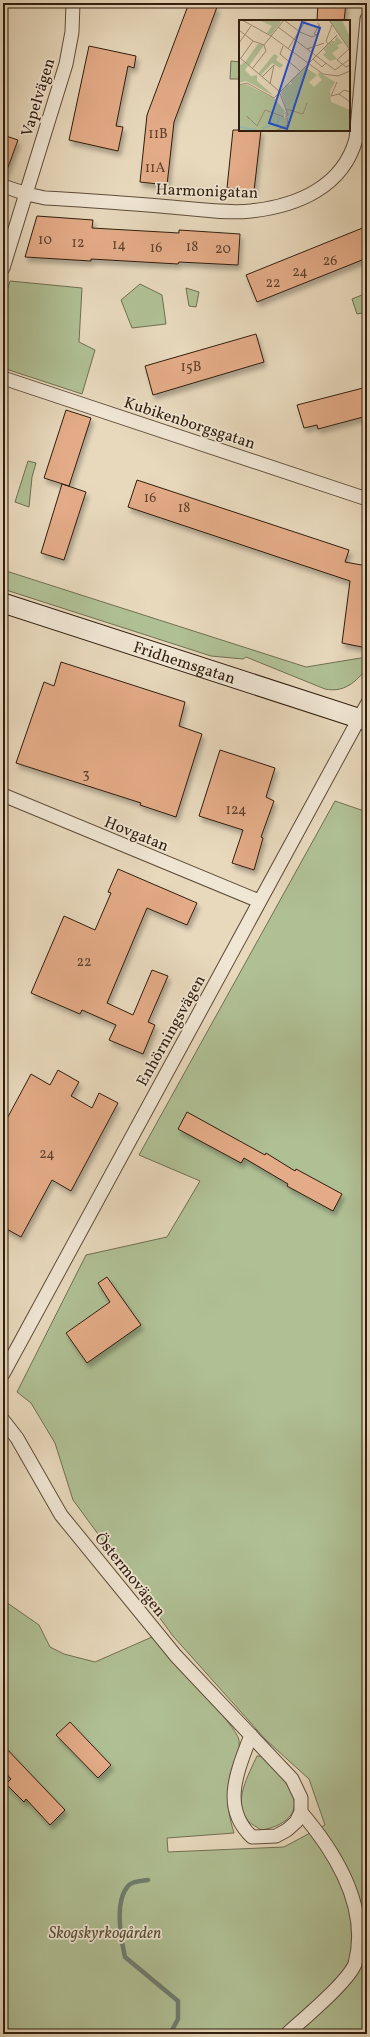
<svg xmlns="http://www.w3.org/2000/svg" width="370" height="2037" font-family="Vollkorn,serif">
  <defs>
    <filter id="shadow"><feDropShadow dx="2.5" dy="4.5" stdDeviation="2" flood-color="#0004"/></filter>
  </defs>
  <rect width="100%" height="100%" fill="#e8d9bd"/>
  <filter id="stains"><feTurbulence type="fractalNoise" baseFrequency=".005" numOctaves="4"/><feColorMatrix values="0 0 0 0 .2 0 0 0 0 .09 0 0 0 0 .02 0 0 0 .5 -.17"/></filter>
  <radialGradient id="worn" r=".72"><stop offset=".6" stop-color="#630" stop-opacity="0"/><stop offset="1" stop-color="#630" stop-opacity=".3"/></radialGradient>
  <!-- green -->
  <path fill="#b0c095" stroke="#706f52" d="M231 61 240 62V79H230Z
    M10 281 82 288 79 342 95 350 82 394 3 368V304Z
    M140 284 162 295 166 324 132 328 121 300Z
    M186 288 199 292 196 307 189 306Z
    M367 293V312L357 314 352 299Z
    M28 461 36 463 32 477 29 507 15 502Z
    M3 570 306 667 367 657V668C356 682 344 693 325 689L246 657 243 659 211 656 3 589Z
    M335 801 367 812V2034H3V1600L39 1625 50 1647 64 1654 95 1662 152 1637C166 1653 237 1726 239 1740 241 1756 232 1774 229 1791 226 1805 230 1819 234 1833L167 1838 168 1852 284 1847 325 1825 309 1779 266 1740 173 1636 73 1500 55 1443 31 1403 17 1392 86 1255 167 1237 200 1181 139 1155Z
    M257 1756H262C270 1766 283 1777 290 1789 304 1814 282 1827 261 1830 257 1827 251 1824 248 1821 232 1802 249 1774 257 1756Z"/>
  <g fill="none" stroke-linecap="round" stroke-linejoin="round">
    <!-- stream -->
    <path stroke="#6e7c70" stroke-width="4.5" d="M148 1880C142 1881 132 1881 128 1886 114 1902 121 1939 125 1957L178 2001V2019L170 2034"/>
  </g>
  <!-- building -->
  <path fill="#e3ab87" stroke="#311e0e" filter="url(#shadow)" d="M189 3H208L217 7 174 122 167 185 140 182 147 115Z
    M318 3H346L344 21H317Z
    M89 46 136 56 134 68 128 66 116 126 123 127 118 151 69 140Z
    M233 130H261L254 191 227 188Z
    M3 135 18 140 4 178H3Z
    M37 216 93 220 92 228 179 233V230L240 234 238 265 179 262 178 264 91 259V261L25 257Z
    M365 227 367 235V258L257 302 246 275Z
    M256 334 264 362 153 395 145 366Z
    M367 387V416L318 429 317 425 304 428 297 405Z
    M66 410 91 418 69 486 44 478Z
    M137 480 349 550 345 562 367 566V648L342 643 350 581 128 507Z
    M62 484 86 492 64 560 41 553Z
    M61 662 185 702 179 726 202 734 176 817 140 805 141 803 16 763 44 682 54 686Z
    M220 750 275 768 266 797 274 801 261 837 263 838 254 870 232 863 243 830 199 816Z
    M118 869 197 903 187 925 147 908 107 1003 133 1015 152 970 168 976 148 1022 155 1025 143 1054 109 1040 116 1025 82 1010 80 1014 31 993 64 916 95 930 111 893 108 892Z
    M58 1070 79 1082 71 1096 92 1108 99 1093 118 1103 71 1191 52 1180 21 1237 3 1227V1126L31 1074 50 1085Z
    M187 1112 265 1155 266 1153 295 1171 296 1169 342 1194 333 1211 287 1186 288 1184 244 1158 241 1163 178 1129Z
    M107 1277 141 1325 87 1363 66 1333 110 1302 98 1283Z
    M70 1722 111 1765 98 1778 56 1735Z
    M3 1745 65 1810 50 1825 26 1799 24 1802 6 1784 11 1779 3 1770Z"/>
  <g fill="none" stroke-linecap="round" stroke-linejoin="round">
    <!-- street casing -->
    <g stroke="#5f4d3a" stroke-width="15">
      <path id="street" d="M3 186 27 194 45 198C84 200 122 203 160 206 190 208 222 214 251 211 297 206 343 187 356 139L367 19
        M3 268 66 64 72 32 73 3
        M3 378 367 499
        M3 795 259 901
        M3 1374 367 704
        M3 1420 17 1438 61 1515 176 1656 292 1779 301 1798V1812L296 1822 287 1830 276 1836 252 1837C220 1807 238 1770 251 1735
        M287 2034C303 2019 347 1983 355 1964 370 1908 336 1853 301 1812"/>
    </g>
    <!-- secondary casing -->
    <g stroke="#311e0e" stroke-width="21">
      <g id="secondary">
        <path id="s1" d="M3 603 367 721"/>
      </g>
    </g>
    <!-- street -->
    <use href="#street" stroke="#f0e6d4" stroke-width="13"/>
    <!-- secondary -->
    <use href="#secondary" stroke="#f0e6d4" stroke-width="19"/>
  </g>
  <g text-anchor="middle" stroke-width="3.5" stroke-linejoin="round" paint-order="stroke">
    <!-- number labels -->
    <g font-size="14" fill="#5e412c">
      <text x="158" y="138">11B</text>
      <text x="155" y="172">11A</text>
      <text x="45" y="244">10</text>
      <text x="78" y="247">12</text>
      <text x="119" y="249">14</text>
      <text x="192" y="251">18</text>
      <text x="156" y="252">16</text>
      <text x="223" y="253">20</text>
      <text x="330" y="265">26</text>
      <text x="300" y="276">24</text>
      <text x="273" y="287">22</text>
      <text x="191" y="371">15B</text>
      <text x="150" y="502">16</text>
      <text x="184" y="512">18</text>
      <text x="86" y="778">3</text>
      <text x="236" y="814">124</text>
      <text x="84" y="966">22</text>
      <text x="47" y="1158">24</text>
    </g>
    <!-- street labels -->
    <g font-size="16" fill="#311e0e" stroke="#f0e6d4">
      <text transform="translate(37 97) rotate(-73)" y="6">Vapelvägen</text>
      <text transform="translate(207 190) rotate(2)" y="6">Harmonigatan</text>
      <text transform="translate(190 422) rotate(18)" y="6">Kubikenborgsgatan</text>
      <text dy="6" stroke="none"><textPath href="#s1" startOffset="191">Fridhemsgatan</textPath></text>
      <text transform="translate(137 833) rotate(22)" y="6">Hovgatan</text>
      <text transform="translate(170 1030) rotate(-61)" y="6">Enhörningsvägen</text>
      <text transform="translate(131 1574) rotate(51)" y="6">Östermovägen</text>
    </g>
    <!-- park labels -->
    <g font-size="16" font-style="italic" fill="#574f36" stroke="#f0e6d4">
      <text x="105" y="1938">Skogskyrkogården</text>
    </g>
  </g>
  <!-- overview -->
  <g transform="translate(239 20)">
    <rect width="111" height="111" fill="#e8d9bd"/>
    <path d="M20 0H39L42 2 32 15 28 13 33 6ZM90 0H103L111 17 110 28ZM97 16 104 23 98 25 100 28 93 33 98 39 91 41 84 35 87 32 84 29 92 21H96ZM19 24 25 25 10 46 6 42ZM35 34 39 36 37 40 44 45 41 48 33 43 22 55 19 54ZM5 42 9 46 6 50 12 56 18 55V61L35 76 7 61 0 63V44L2 45ZM66 47 78 55 70 62 75 67 83 60 79 55 80 52 96 62 91 71 92 82 111 90V111H0L1 65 7 64 36 79 46 91 45 96H41L49 98 42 72 47 65 53 64 51 61Z" fill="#b0c095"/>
    <path fill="none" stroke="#97bab2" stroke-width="2" d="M1 107 17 110M23 109 33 104 38 106 40 97"/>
    <path fill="none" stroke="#9f8e77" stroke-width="1" d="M3 0 32 16 84 54 99 56 111 51M45 0 61 12 73 17 78 15 81 7 79 3M90 0 111 30M39 7 96 50 111 39M0 10 14 21 25 25M78 15 75 14 80 5M0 23 12 6M89 24 87 21 93 5M25 25 45 0M44 26 41 34 61 51M49 29 67 0M68 29 85 23M110 29 98 40 107 47 111 45M0 37 40 71 49 95 47 97V92M2 38 14 21M74 39 83 47 87 43M13 49 27 31 25 25M23 57 35 45 31 64M98 62 92 76 100 74 111 82M0 65 8 63 35 78 98 15M100 74 105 70 111 72M47 89 64 94 68 83M10 99 8 96 18 106 26 90 45 97M36 111 49 105 48 97"/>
    <path fill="#1d4ed8" fill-opacity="0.15" stroke="#1d4ed8" stroke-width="2" d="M63 2 81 8 48 109 30 103Z"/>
    <rect width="111" height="111" fill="none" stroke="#311e0e" stroke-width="2"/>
  </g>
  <!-- margin -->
  <rect width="370" height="2037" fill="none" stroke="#e8d9bd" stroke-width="16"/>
  <rect x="4" y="4" width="362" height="2029" fill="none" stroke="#311e0e" stroke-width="2"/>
  <rect x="8" y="8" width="354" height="2021" fill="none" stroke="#311e0e"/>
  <rect width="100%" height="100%" filter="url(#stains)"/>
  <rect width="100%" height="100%" fill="url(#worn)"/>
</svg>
